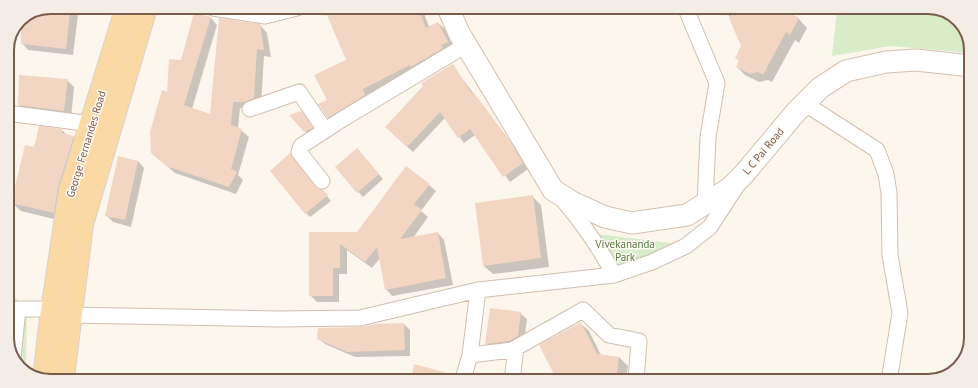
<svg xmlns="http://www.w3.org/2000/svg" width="978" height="388" font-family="'PT Sans',sans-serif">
  <rect width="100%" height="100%" fill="#fdf6ec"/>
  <!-- green -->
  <path fill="#d8ecc9" d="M837 10H944L962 24 971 47V53L891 46 832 56Z
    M596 234 672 243 622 268Z
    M7 290 27 308 26 372 16 364 7 341Z"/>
  <!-- shadow -->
  <path fill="#0003" d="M50 7H79L73 55 28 50 22 43V18Z
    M327 8H422L429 27 438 23 445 29 454 49 335 124 328 117V101L347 60 325 9Z
    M726 9 794 10 791 15 799 19 807 28 799 43 795 40 772 82 768 80 759 82 745 75 737 67 740 61 736 58 742 46Z
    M210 17 217 25 192 109 210 115 260 25 267 33 271 57 264 56 261 105 252 109 240 108 238 128 249 137 238 175 243 180 236 194 175 173 160 160 167 93 182 61Z
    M452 65 515 148 528 169 510 182 475 135 464 143 445 118 413 152 392 133Z
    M67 80 74 87 71 118 26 112 19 105Z
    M301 112 305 116 316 133 309 136 305 131Z
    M62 130 67 135 73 137 82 145 62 221 21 211 12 203 35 148Z
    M290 154 316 188 323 191 331 201 310 217 306 213Z
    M361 154 383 179 363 197 336 167Z
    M138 161 144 168 131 227 113 222 106 215Z
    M429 185 436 191 421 211 428 217 413 238 438 233 444 240 453 285 392 296 386 289 380 258 372 268 347 250V274H339V302H317L310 295V233H358Z
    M532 196 541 205 549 267 493 274 484 266Z
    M520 313 527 319 524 343 493 350 486 344Z
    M580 323 589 331 601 355 619 357 628 366 626 380H555Z
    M404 324 410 330V356L355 357 325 344 318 338 360 328Z
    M415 366 451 378V379H412Z"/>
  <!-- building -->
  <path fill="#f3d5c3" d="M324 8H418L426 28 438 22 448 42 441 45 443 48 411 67 410 65 363 89 365 95 328 118 318 104 327 100 314 75 346 60Z
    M729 9 783 10 799 18 790 35 786 32 763 75 758 72 750 74 736 67 739 60 735 58 741 46 729 18 731 16Z
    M44 10 70 12 66 49 21 44V19Z
    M194 13 211 17 184 105 210 114 219 18 260 24 264 50 257 49 254 98 244 102H233L231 125 242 129 231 169 237 172 229 187 166 166 151 153 150 132 162 90 167 92 169 59 181 60Z
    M453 64 472 94 474 93 510 141 523 163 503 177 470 129 458 138 440 112 407 147 385 127 423 86 421 83Z
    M19 75 68 79 64 111 18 105Z
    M301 111 313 128 304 132 289 115Z
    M39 126 62 129V133L74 136 58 187 54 213 11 203 25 145 34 147Z
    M357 148 379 174 357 193 335 167Z
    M290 153 315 187 323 190 328 195 305 214 270 171Z
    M118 156 138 161 125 220 105 216Z
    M406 166 430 184 414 204 422 210 400 239 438 232 446 278 385 290 377 247 365 262 340 244V268H333V296H309V232H357Z
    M533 195 541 258 483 266 475 203Z
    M490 308 521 312 518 336 509 341 485 344Z
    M581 322 597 354 619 357 616 380H554V374L539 345Z
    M404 323 405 350 347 352 317 339 318 328 360 327 375 324Z
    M414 364 455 375 454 379H411Z"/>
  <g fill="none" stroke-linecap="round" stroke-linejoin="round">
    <!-- street casing -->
    <g stroke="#d1beb0" stroke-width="17">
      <path id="street" d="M213 8 265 16 297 8
        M686 9 717 83 708 137 705 204
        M804 103 877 150 886 174 889 193 890 255 900 313 889 381
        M250 109 299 92 325 130
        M7 113 92 124
        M322 181 299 152 301 146 341 120 466 45
        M563 200C584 225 599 246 614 275
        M70 315 278 319 360 318 478 290 614 275 652 262 686 246 710 227 736 187
        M470 355 512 350 583 310 609 335 639 341 636 380
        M13 357 18 309H52
        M463 379 470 355 478 290
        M512 380 516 348"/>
    </g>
    <!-- secondary casing -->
    <g stroke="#d6c0b0" stroke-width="23">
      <path id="secondary" d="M448 8 459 33 553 190 572 202 605 217 632 223 687 215 730 188 744 174 796 112 820 88 846 71 886 62 916 60 971 66"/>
    </g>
    <!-- primary casing -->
    <g stroke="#dad1cd" stroke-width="24">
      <path id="primary" d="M44 378 51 318 70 191 127 7
        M63 378 82 224 146 7"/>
    </g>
    <!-- street -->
    <use href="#street" stroke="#fff" stroke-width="15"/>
    <!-- secondary -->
    <use href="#secondary" stroke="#fff" stroke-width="21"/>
    <!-- primary -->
    <use href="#primary" stroke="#fbd9a5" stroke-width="22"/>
  </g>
  <g text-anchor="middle" stroke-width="3" stroke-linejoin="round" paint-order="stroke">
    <!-- street labels -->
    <g font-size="11" fill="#7a5c4d" stroke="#fffaf3">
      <text transform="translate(86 144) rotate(-73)" y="4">George Fernandes Road</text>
      <text transform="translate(763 151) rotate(-50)" y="4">L C Pai Road</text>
    </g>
    <!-- park labels -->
    <g font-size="11" fill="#537a41" stroke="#fffaf3">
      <text x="625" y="248">Vivekananda<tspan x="625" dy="13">Park</tspan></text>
    </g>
  </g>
  <!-- crop -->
  <path d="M0 0H978V388H0ZM50 14H928A36 36 0 0 1 964 50V338A36 36 0 0 1 928 374H50A36 36 0 0 1 14 338V50A36 36 0 0 1 50 14Z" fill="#f4ede6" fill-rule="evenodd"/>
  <path fill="none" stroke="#7a5c4d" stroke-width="2" d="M50 14H928A36 36 0 0 1 964 50V338A36 36 0 0 1 928 374H50A36 36 0 0 1 14 338V50A36 36 0 0 1 50 14Z"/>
</svg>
